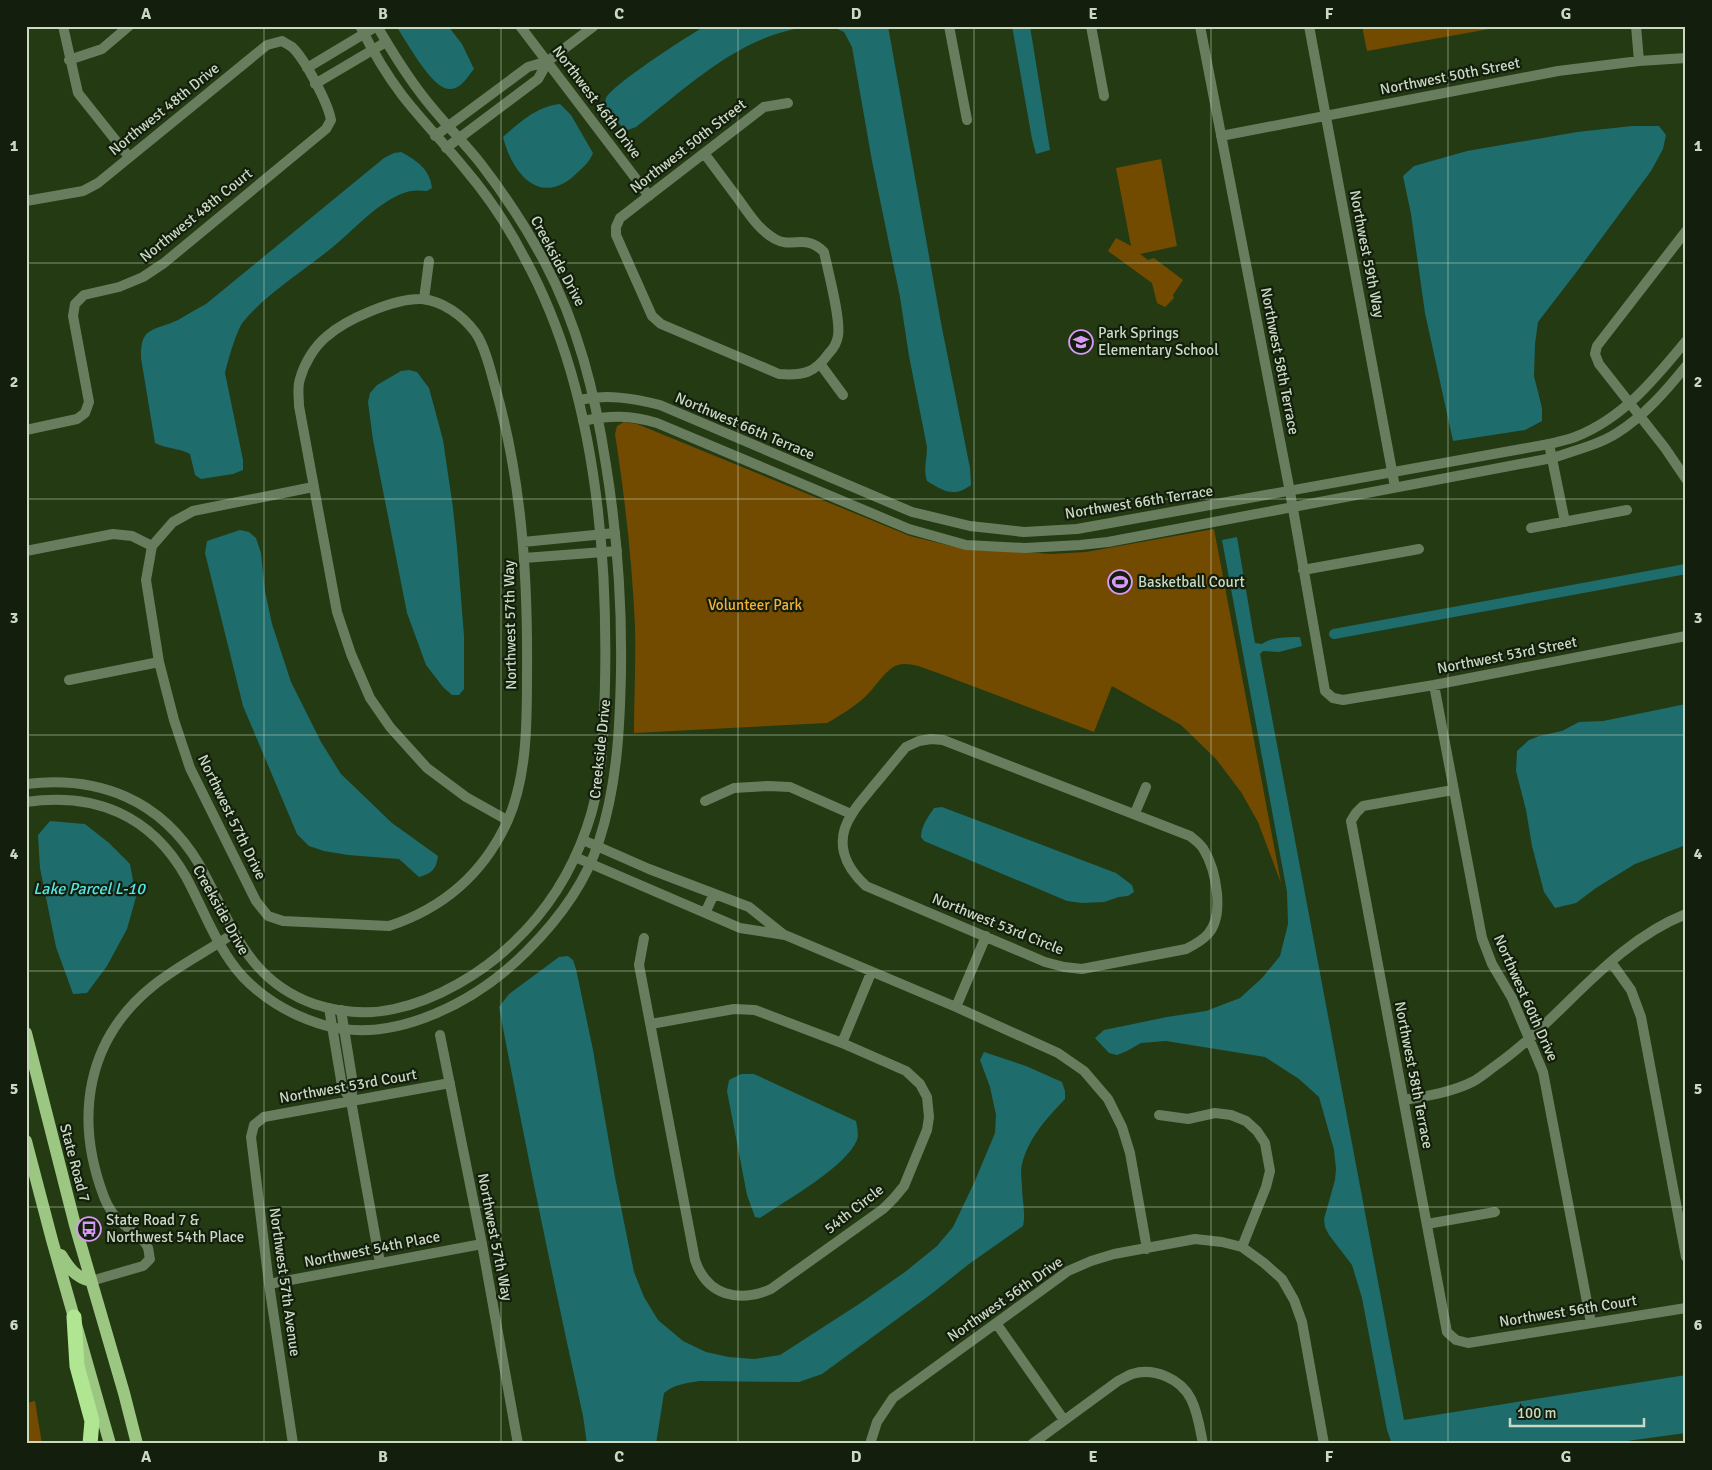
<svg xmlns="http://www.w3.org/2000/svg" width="1712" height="1470" font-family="Signika,sans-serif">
  <rect width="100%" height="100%" fill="#233a13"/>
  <!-- green -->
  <path fill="#734b00" d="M1362 26H1506L1367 51Z
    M1161 159 1177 246 1140 254 1148 260 1154 258 1183 280 1173 295 1174 298 1165 307 1157 303 1152 283 1108 251 1116 238 1131 246 1116 168Z
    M624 422 637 424 910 536 955 547 1051 554 1086 552 1214 529 1281 883 1258 822 1241 792 1216 759 1181 725 1112 686 1094 732 938 673C926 669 906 659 893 667 883 674 875 687 866 696 854 707 841 715 827 723L634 733C634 698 636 662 635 626 632 561 625 498 615 434L617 426Z
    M35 1401 42 1444H26V1403Z"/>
  <!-- water -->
  <path fill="#1e6c6c" d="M396 26H448L462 44 474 69C468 76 462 88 451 89 433 92 406 40 396 26Z
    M705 26H815C743 32 690 85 636 127L628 130C622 128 619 123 614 118 609 112 603 106 606 98 613 84 688 36 705 26Z
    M831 26H888L941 323 970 468 971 485C953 498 944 491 927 481 923 469 927 460 927 447L909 356 900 297 872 161 852 47 844 32Z
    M1012 26H1030L1050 150 1036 154 1032 139Z
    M560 104 571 115 593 153C589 163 583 167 576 174 540 208 512 173 503 137 519 123 537 106 560 104Z
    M1632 126H1659L1666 135 1663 149 1651 171 1578 270 1538 322 1535 344 1534 376 1542 408V421L1525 430 1453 441 1425 313 1411 214 1403 176 1414 166 1467 151 1577 132Z
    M401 152C416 160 430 169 432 188L427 191C417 190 410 190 401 194 375 205 355 229 334 246 304 271 268 292 243 322 236 332 228 360 225 373L243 460V470L233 474 201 479 195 475 190 454C179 448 167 449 155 443L141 358C140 326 154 331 178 320 187 315 196 309 206 304L384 158 394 153Z
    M409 370 417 372 429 388 443 440 453 508 457 547 464 636V689L459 695H452L443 687 426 665 407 613 373 440 368 402 370 393 377 385 401 371Z
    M240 530 249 532 256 538 261 553 265 591 272 624 291 682 321 742 341 774 392 823 438 856C436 870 432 873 419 877L399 859 348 855 324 851 309 846 297 834 243 706 205 553 207 541Z
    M1237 537 1255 643 1262 644C1272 637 1288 637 1300 637L1302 646 1279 652 1263 651 1260 654 1404 1420 1686 1375V1433L1605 1444H1392L1387 1430 1362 1298 1352 1265 1329 1235 1325 1227 1324 1219 1335 1180 1336 1169 1334 1150 1319 1097 1299 1079 1265 1057 1166 1041 1141 1043 1127 1051 1117 1055 1109 1053 1095 1038 1104 1030 1167 1017 1206 1011 1240 998 1262 978 1280 956 1288 924 1287 892 1222 540Z
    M1686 704V845L1635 864 1596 888 1576 903 1555 908 1544 892 1532 846 1526 810 1516 771 1517 751 1529 740 1539 736 1562 731 1579 722 1603 721Z
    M942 807 1116 873 1132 885 1134 892 1128 896 1119 897 1104 902 1082 903 1067 901 924 841 921 837C921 826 928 817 934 808Z
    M50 821 85 824 109 843 130 864 136 897 127 929 107 966 87 993 73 994 56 947 40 868 38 835Z
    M568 956 573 960 576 969 593 1050 615 1177 634 1272 644 1297 658 1320 683 1341 706 1352 729 1357 754 1359 780 1355 859 1304 905 1272 937 1246 953 1227 974 1183 995 1133 996 1115 990 1087 980 1060 984 1052 1026 1066 1062 1082 1065 1091V1099C1047 1118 1029 1137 1022 1164 1020 1171 1022 1180 1022 1187 1022 1201 1026 1212 1023 1226L969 1264 930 1295 822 1374 799 1382 700 1381C687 1383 675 1384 664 1393L656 1444H587L583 1416C553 1280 525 1144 499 1007L509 994 559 957Z
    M741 1074H754L856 1121C857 1126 859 1135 857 1140 846 1167 785 1201 760 1218L755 1217 747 1195 727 1091 729 1080Z"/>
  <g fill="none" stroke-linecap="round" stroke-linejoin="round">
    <!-- canal -->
    <path stroke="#1e6c6c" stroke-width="10" d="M1334 634 1686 569"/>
    <!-- minor -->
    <path stroke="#687d5d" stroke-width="10" d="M63 26 78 93 129 157
      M520 26 649 196
      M949 26 967 120
      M1091 26 1104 96
      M1200 26 1290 492 1325 691 1333 698 1343 700 1434 685 1686 636
      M1309 26 1395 487
      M1636 26 1639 61
      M69 60 102 49 129 26
      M307 68 377 26
      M315 84 386 42
      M435 136 528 67 548 61 594 26
      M1221 136 1558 71 1639 61 1686 58
      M446 148 538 79 548 61
      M704 153C716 169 727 184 739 200 749 214 759 230 775 239 793 249 805 233 824 252 828 271 841 319 838 336 837 342 833 349 829 353 815 373 803 376 779 374L661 324 652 316 616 235V227L620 218 764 107 788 103
      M26 201 83 191 98 183 267 45 282 41C285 43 289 45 292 47 305 59 328 103 331 120L326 129 164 263 143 277 119 287 84 295 75 304 73 316 89 402 85 413 77 419 26 430
      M1686 231 1597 346 1595 354 1599 364 1665 448 1686 479
      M424 299 429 261
      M821 365 843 395
      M1549 444 1565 522
      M313 487 193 511 173 522 152 546 146 580 159 662 174 720 190 768 256 901 268 916 283 921 389 926C444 908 484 873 508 820 527 776 527 723 527 676 528 578 522 478 494 383 490 368 484 344 475 332 463 316 443 301 422 299 395 298 346 319 326 337 314 347 304 364 300 379 297 387 299 398 299 406L337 612 351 654 370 698 390 727 427 768 466 797 507 820
      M1531 528 1627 510
      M523 542 615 533
      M26 551 113 534 132 536 152 546
      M524 558 617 551
      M1303 570 1419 549
      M69 680 159 662
      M1434 685 1482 938 1492 964 1512 998 1543 1072 1591 1323
      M931 739 943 740 1190 836C1195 840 1201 844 1204 850 1216 870 1225 915 1208 934 1202 941 1194 945 1186 949L1082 969 1064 967 1045 962 866 886C844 866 834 841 852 814 857 805 865 797 871 789 883 775 894 761 906 747L919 741Z
      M1453 790 1363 806 1356 813 1351 821 1447 1332 1456 1340 1468 1343 1686 1308
      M705 801 734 788 768 786 790 787 851 814
      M1135 813 1146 787
      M583 840 649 869 749 907 784 935
      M575 857 740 928 785 935 956 1007 1058 1053 1084 1071 1108 1099 1122 1127 1130 1153 1147 1249
      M705 913 714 894
      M644 938 639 965 695 1260C707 1296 739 1303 771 1289L883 1209 894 1198 904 1186 927 1130 929 1117 927 1097 920 1084 906 1071 842 1043 755 1010 734 1009 651 1024
      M1611 962 1631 990 1641 1017 1686 1257
      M956 1007 986 936
      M329 1008 342 1086 351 1101
      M341 1010 353 1084 351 1101 380 1263
      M440 1035 482 1244 518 1444
      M842 1043 871 973
      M1404 1100C1427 1096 1453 1092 1474 1081 1481 1077 1488 1071 1495 1066 1562 1019 1608 945 1686 914
      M1159 1115 1188 1119 1215 1113 1231 1115 1246 1121 1257 1131 1265 1143 1270 1171 1266 1187 1242 1247
      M1427 1224 1495 1212
      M91 1281 143 1266 150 1259C149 1256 149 1251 148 1248 144 1237 129 1230 121 1222 114 1217 107 1205 104 1197 74 1118 86 1039 154 985 179 965 208 951 234 933
      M269 1284 482 1244
      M996 1323 1064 1420
      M293 1444 269 1284 251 1137 254 1125 264 1117 450 1083
      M870 1444 877 1422 893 1398 1068 1271 1091 1261 1114 1254 1195 1239 1222 1242 1242 1247 1264 1263 1282 1279 1294 1300 1302 1322 1324 1444
      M1032 1444 1118 1381C1122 1379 1127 1376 1132 1374 1154 1367 1181 1379 1191 1399 1198 1413 1200 1429 1203 1444"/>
    <!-- tertiary -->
    <path stroke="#687d5d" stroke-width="10" d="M579 400C607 394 632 398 660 405L912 512 970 526 1024 532 1077 529 1549 444C1557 442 1567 440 1575 437 1623 418 1654 380 1686 341
      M583 421C610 415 630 415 657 423L909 529 966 545 1025 548 1080 545 1108 542 1552 458C1573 451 1598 445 1617 433 1644 416 1666 391 1686 366
      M26 784C99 775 161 800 199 864 232 922 244 979 314 1004 339 1012 368 1015 394 1009 437 1000 482 973 513 943 547 911 572 871 587 827 603 782 604 731 605 683 608 542 593 382 524 257 508 226 488 196 465 169 445 144 422 121 402 95 386 74 372 50 360 26
      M26 802C95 792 151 815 186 877 204 910 217 949 243 977 266 1001 295 1017 327 1026 398 1044 478 1000 527 951 558 920 586 882 599 841 617 786 620 728 621 670 622 601 617 533 606 465 595 393 578 325 544 261 526 227 504 194 481 164 462 140 440 119 422 95 405 73 391 50 377 26"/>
    <!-- primary -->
    <path stroke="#9cc783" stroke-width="12" d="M26 1033 75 1225 124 1393 137 1444
      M26 1141 52 1240 110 1444
      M61 1255C69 1268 75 1277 91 1281"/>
    <!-- motorway -->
    <path stroke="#b0e592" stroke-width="15" d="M74 1317 77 1366 92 1421 90 1444"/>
  </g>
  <!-- grid -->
  <path fill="none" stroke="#cad9c2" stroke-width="1" stroke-opacity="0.55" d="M264 26V1444M501 26V1444M738 26V1444M974 26V1444M1211 26V1444M1448 26V1444M26 263H1686M26 499H1686M26 735H1686M26 971H1686M26 1207H1686"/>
  <!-- icons -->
  <defs>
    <g id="school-ring" transform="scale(1.25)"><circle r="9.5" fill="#131e0d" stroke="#d99af7" stroke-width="1.5"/><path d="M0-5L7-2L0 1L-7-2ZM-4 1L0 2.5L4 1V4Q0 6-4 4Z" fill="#d99af7"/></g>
    <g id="stadium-ring" transform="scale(1.25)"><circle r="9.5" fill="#131e0d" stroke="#d99af7" stroke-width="1.5"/><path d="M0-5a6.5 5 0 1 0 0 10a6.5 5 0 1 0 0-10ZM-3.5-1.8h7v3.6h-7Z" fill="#d99af7"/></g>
    <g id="bus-ring" transform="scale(1.25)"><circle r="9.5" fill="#131e0d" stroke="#d99af7" stroke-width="1.5"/><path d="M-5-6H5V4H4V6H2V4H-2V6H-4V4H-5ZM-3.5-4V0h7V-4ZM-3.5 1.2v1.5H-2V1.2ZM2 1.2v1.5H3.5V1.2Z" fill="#d99af7"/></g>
  </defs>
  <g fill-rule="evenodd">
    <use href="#school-ring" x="1081" y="342"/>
    <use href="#stadium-ring" x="1120" y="582"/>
    <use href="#bus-ring" x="89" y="1229"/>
  </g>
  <g text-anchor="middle" stroke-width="4.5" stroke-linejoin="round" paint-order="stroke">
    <!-- street labels -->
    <g font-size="15" fill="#cad9c2" stroke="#131e0d">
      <text transform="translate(1450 76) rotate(-11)" y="5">Northwest 50th Street</text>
      <text transform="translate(597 102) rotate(53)" y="5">Northwest 46th Drive</text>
      <text transform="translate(164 109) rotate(-39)" y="5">Northwest 48th Drive</text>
      <text transform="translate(688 146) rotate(-38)" y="5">Northwest 50th Street</text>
      <text transform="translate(196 215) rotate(-39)" y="5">Northwest 48th Court</text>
      <text transform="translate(1367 254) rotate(79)" y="5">Northwest 59th Way</text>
      <text transform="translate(558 261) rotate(62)" y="5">Creekside Drive</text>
      <text transform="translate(1280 361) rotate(79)" y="5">Northwest 58th Terrace</text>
      <text transform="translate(745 426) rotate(23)" y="5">Northwest 66th Terrace</text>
      <text transform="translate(1139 502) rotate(-9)" y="5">Northwest 66th Terrace</text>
      <text transform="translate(510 625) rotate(-91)" y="5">Northwest 57th Way</text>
      <text transform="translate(1507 655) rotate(-11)" y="5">Northwest 53rd Street</text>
      <text transform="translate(600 749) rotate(-84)" y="5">Creekside Drive</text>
      <text transform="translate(232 817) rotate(64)" y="5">Northwest 57th Drive</text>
      <text transform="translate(221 910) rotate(61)" y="5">Creekside Drive</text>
      <text transform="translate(998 924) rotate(22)" y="5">Northwest 53rd Circle</text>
      <text transform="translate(1526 998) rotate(66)" y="5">Northwest 60th Drive</text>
      <text transform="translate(1414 1075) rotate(79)" y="5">Northwest 58th Terrace</text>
      <text transform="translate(348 1086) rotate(-10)" y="5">Northwest 53rd Court</text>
      <text transform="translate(75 1163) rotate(75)" y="5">State Road 7</text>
      <text transform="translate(854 1209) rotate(-38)" y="5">54th Circle</text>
      <text transform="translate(495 1237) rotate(79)" y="5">Northwest 57th Way</text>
      <text transform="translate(372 1249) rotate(-11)" y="5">Northwest 54th Place</text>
      <text transform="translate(285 1282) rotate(82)" y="5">Northwest 57th Avenue</text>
      <text transform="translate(1005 1299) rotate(-35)" y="5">Northwest 56th Drive</text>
      <text transform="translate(1568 1311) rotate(-9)" y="5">Northwest 56th Court</text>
    </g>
    <!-- poi labels -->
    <g font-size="15" fill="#cad9c2" stroke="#131e0d" text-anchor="start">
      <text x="1098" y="338">Park Springs<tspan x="1098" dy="17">Elementary School</tspan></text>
      <text x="1138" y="587">Basketball Court</text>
      <text x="106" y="1225">State Road 7 &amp;<tspan x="106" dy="17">Northwest 54th Place</tspan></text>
    </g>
    <!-- park labels -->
    <g font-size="15" fill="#f8af38" stroke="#131e0d">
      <text x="755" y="610">Volunteer Park</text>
    </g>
    <!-- water labels -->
    <g font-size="16" font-style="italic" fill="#56e6e5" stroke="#131e0d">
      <text x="89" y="894">Lake Parcel L-10</text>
    </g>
  </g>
  <!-- border -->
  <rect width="1712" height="1470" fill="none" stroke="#131e0d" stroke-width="55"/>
  <!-- scale -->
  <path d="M1510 1418v8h134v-8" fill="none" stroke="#cad9c2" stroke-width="2.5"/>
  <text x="1517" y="1418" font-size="15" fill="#cad9c2" stroke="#131e0d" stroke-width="4" paint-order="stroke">100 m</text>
  <rect x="28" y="28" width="1656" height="1414" fill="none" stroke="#cad9c2" stroke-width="2"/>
  <g font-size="16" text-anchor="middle" font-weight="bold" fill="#cad9c2">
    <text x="146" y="19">A</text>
    <text x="383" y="19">B</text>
    <text x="619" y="19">C</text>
    <text x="856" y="19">D</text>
    <text x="1093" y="19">E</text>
    <text x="1329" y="19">F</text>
    <text x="1566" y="19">G</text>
    <text x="14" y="151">1</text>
    <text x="1698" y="151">1</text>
    <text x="14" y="387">2</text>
    <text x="1698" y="387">2</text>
    <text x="14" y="623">3</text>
    <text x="1698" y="623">3</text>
    <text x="14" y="859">4</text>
    <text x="1698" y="859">4</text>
    <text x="14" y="1094">5</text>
    <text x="1698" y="1094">5</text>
    <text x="14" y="1330">6</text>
    <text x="1698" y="1330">6</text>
    <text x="146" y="1462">A</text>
    <text x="383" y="1462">B</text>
    <text x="619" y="1462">C</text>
    <text x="856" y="1462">D</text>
    <text x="1093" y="1462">E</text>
    <text x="1329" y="1462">F</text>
    <text x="1566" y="1462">G</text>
  </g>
</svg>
